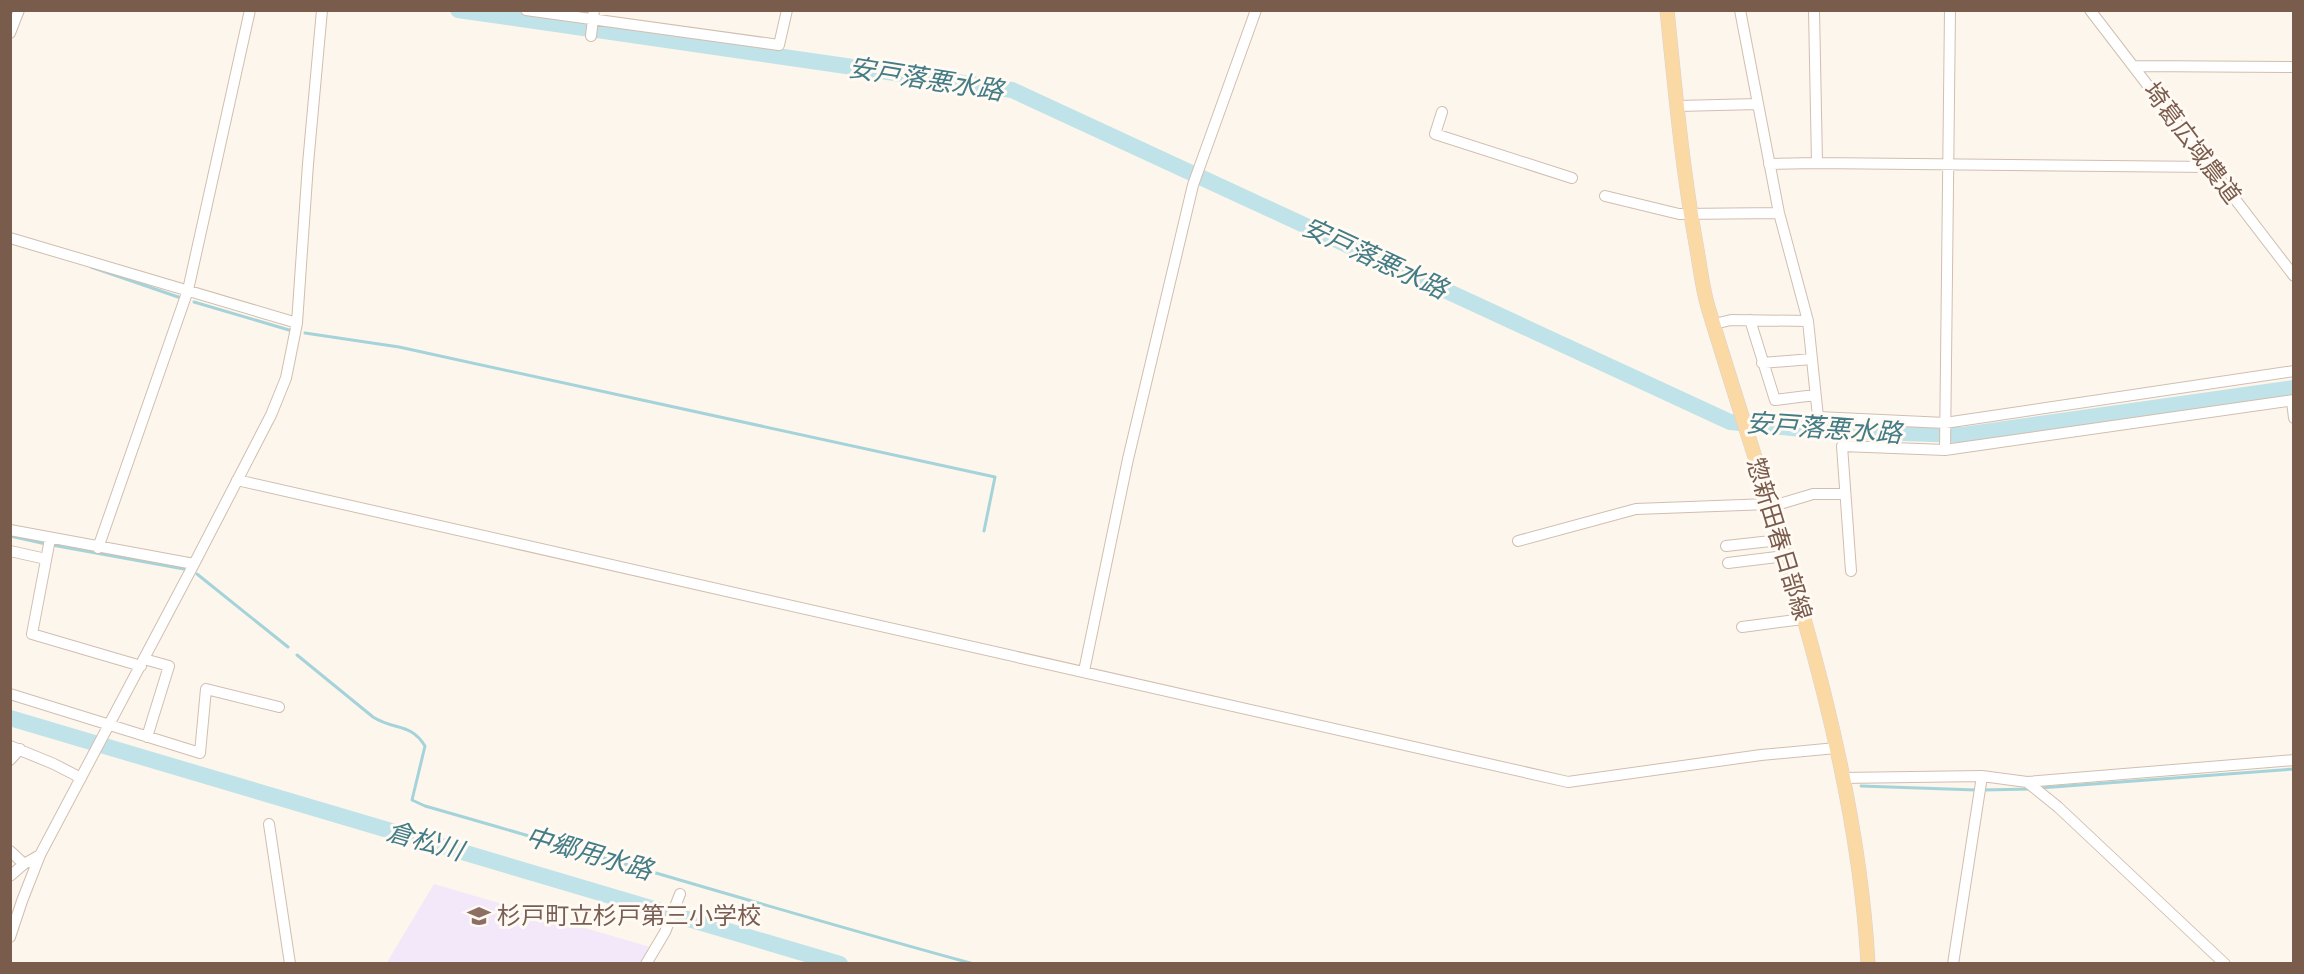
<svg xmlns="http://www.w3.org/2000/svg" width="2304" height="974" font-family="'Alegreya Sans','Noto Sans JP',sans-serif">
  <rect width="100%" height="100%" fill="#fdf6ec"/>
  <!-- education -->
  <path fill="#f3e8fa" d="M434 884 650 947 641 963 386 964Z"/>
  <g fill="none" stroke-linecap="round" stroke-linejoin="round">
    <!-- stream -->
    <path stroke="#a5d3da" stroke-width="3" d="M91 267 181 298
      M194 302 289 330
      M305 333 399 347 995 477 984 531
      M10 536 46 544
      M52 545 184 569
      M197 574 288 647
      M297 655 373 717C395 731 410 722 425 746L412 800 425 806C608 858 790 914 974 964
      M1861 786 1976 790
      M2040 788 2294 769
      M1983 790 2030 789"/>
    <!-- river -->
    <path stroke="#bfe3e8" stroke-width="16" d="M458 10 1012 90 1730 422 1813 430 1963 435 2294 388
      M10 718 840 964"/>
    <!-- minor casing -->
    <g stroke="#d1beb0" stroke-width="12">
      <path id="minor" d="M526 10 779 45 787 10
        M1740 10 1779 213 1808 321 1818 417 1945 423 2294 371
        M1814 10 1817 163 2210 167
        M2090 10 2294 276
        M10 33 19 10
        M591 36 594 10
        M2134 66 2294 67
        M1678 106 1758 104
        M1442 112 1435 134 1572 178
        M1769 164 1817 163
        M1605 196 1679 214 1779 213
        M10 238 297 323
        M1750 320 1775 400 1815 395
        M1714 324 1731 320 1808 321
        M1762 363 1812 359
        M2292 401 2294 418
        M1945 450 1950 10
        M237 480 1568 782 1761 755 1836 748
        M1770 507 1813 494H1845
        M10 530 194 564
        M50 539 32 634 141 666
        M1518 541 1636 509 1769 504
        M1726 546 1780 540
        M98 548 188 290 250 10
        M10 551 46 559
        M1728 563 1785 556
        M1851 571 1842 446 1945 450 2294 400
        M1742 627 1803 619
        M144 659 169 666 147 737
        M1084 671 1128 459 1193 185 1256 10
        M10 694 200 753 206 689 279 707
        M10 746 54 764 81 778
        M10 760 20 749
        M1842 778 1982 776 2027 782 2058 807 2225 964
        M2027 782 2294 760
        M269 824 290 964
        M10 851 24 864
        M10 876 24 864 40 855
        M10 937 22 901 40 855 194 564 271 415 286 378 297 323 308 164 322 10
        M646 964 665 932 680 894
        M1953 964 1982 776"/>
    </g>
    <!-- major casing -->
    <g stroke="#dad1cd" stroke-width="15">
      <path id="major" d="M1667 10C1675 88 1682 167 1696 244 1700 265 1702 287 1708 307 1772 519 1856 741 1868 964"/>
    </g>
    <!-- minor -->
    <use href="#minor" stroke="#fff" stroke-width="10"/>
    <!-- major -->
    <use href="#major" stroke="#fbd9a5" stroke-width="14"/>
  </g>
  <!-- icons -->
  <defs>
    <g id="school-bare" transform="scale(1.8)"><path d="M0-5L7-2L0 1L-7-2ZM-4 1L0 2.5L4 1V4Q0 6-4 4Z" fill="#8d6e63" stroke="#fffaf3" stroke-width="2.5" paint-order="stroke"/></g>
  </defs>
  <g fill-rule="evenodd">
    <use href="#school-bare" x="479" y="916"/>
  </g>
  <g text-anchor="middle" stroke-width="6" stroke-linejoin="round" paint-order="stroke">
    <!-- street labels -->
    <g font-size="24" fill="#7a5c4d" stroke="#fffaf3">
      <text transform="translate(2192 143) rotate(53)" y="8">埼葛広域農道</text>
      <text transform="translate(1779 539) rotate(73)" y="8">惣新田春日部線</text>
    </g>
    <!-- education labels -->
    <g font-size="24" fill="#785e54" stroke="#fffaf3" text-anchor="start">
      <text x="497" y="924">杉戸町立杉戸第三小学校</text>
    </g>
    <!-- water labels -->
    <g font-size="26" font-style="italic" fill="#437c86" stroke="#fffaf3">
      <text transform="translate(926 79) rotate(9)" y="9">安戸落悪水路</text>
      <text transform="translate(1375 258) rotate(25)" y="9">安戸落悪水路</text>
      <text transform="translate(1824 428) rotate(4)" y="9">安戸落悪水路</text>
      <text transform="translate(425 841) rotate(16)" y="9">倉松川</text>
      <text transform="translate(589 853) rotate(16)" y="9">中郷用水路</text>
    </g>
  </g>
  <!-- border -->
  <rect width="2304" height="974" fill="none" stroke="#7a5c4d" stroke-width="24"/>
</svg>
